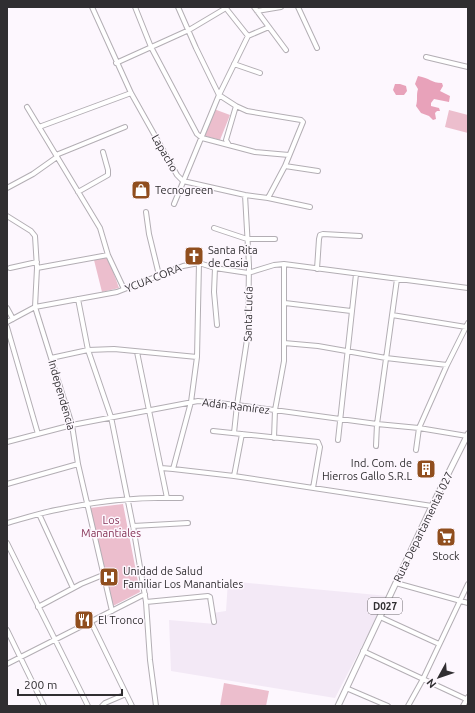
<svg xmlns="http://www.w3.org/2000/svg" width="475" height="713" font-family="Ubuntu,sans-serif">
  <rect width="100%" height="100%" fill="#fdf7fe"/>
  <!-- built -->
  <path fill="#f3e9f6" d="M228 581 388 596 335 698 171 671 169 620 215 624 213 613 226 611Z"/>
  <!-- green -->
  <path fill="#ecbecd" d="M214 109 230 115 220 140 205 136Z
    M449 110 468 115V133L445 127Z
    M108 257 119 288 102 292 94 260Z
    M123 504 140 592 113 606 90 508Z
    M224 683 269 691 266 706H220Z"/>
  <!-- forest -->
  <path fill="#e8a2ba" d="M418 76C430 78 431 83 442 83L443 86 440 91 450 96 449 102 434 99 431 103V106L439 108 440 111H437L435 113 436 119 433 120 429 116 421 113 416 106C418 99 416 95 418 89L415 84Z
    M395 84H400L406 86 407 91 404 95H396L393 90Z"/>
  <g fill="none" stroke-linecap="round" stroke-linejoin="round">
    <!-- minor casing -->
    <g stroke="#b3aeb4" stroke-width="6">
      <path id="minor" d="M92 7 131 93 177 175 183 181 245 195 268 198 310 207
        M135 7 151 47 197 134 202 138 255 152 289 155
        M178 7 196 48 219 95 236 106 247 111 301 120 303 122 285 166 268 198
        M225 7 248 36
        M254 7 286 50
        M298 7 317 48
        M257 11 281 7
        M426 57 468 67
        M116 63 189 30 226 8
        M234 64 260 73
        M27 107 100 228 108 255 124 289
        M39 127 131 93
        M229 145 226 140 236 106
        M56 155 125 127
        M285 166 318 171
        M7 188 33 174 57 157
        M78 192 108 175V170L103 152
        M174 204 219 95 248 36 269 27
        M146 212 149 234 159 275
        M7 216 31 231 35 236 37 268 35 307 72 425 78 464 112 611
        M214 228 247 239H275
        M10 268 37 262
        M37 268 108 255
        M215 268 214 292 217 325
        M317 269 319 239 320 235 323 234 360 236
        M78 299 88 350 111 417 133 526 146 602 150 660 156 706
        M285 303 351 311
        M7 308 13 319
        M392 315 466 327
        M7 322 35 307 117 292 183 266 199 263 215 268 248 273 274 265 284 264 468 288
        M7 327 38 434
        M284 343 318 346 386 358 447 365
        M137 352 167 498
        M51 358 88 350 114 349 197 357
        M213 431 318 442 320 447 313 488
        M234 433 237 405 248 333 249 265 245 195
        M274 438 275 410 284 361V264
        M338 440 356 274
        M7 442 72 425 198 401 237 405 377 424 419 428 467 436
        M376 446 377 424 397 279
        M416 450 419 428 447 365 468 323
        M161 468 173 469 234 476 432 506
        M173 469 191 402 197 357 199 263
        M234 476 242 434
        M7 484 78 464
        M39 514 73 588
        M7 523C25 518 43 512 61 509 98 501 143 497 181 498
        M133 526 188 523
        M7 543 88 706
        M396 583 468 603
        M146 602 208 596 210 597 214 622
        M38 607 81 584 103 575
        M380 617 439 644
        M91 622 132 706
        M7 630 44 706
        M363 651 468 700
        M7 664 145 594
        M346 688 388 706
        M102 706 105 703 126 694
        M408 706 423 679 468 584
        M463 706 468 697"/>
    </g>
    <!-- major casing -->
    <g stroke="#b3aeb4" stroke-width="7">
      <path id="major" d="M338 706 432 506 468 434"/>
    </g>
    <!-- minor -->
    <use href="#minor" stroke="#fff" stroke-width="4"/>
    <!-- major -->
    <use href="#major" stroke="#fff" stroke-width="5"/>
  </g>
  <!-- icons -->
  <defs>
    <g id="shop-square" transform="scale(1)"><rect x="-9" y="-9" width="18" height="18" rx="4" fill="#904e1e" stroke="#fdf7fe"/><path d="M-5-2.5h2.3a2.7 3.5 0 0 1 5.4 0H5L5.5 6h-11ZM-1.5-2.5h3a1.5 2.3 0 0 0-3 0Z" fill="#fff"/></g>
    <g id="church-square" transform="scale(1)"><rect x="-9" y="-9" width="18" height="18" rx="4" fill="#904e1e" stroke="#fdf7fe"/><path d="M-1.2-6h2.4v3.5h3.3v2.4h-3.3V6h-2.4V-.1h-3.3v-2.4h3.3Z" fill="#fff"/></g>
    <g id="building-square" transform="scale(1)"><rect x="-9" y="-9" width="18" height="18" rx="4" fill="#904e1e" stroke="#fdf7fe"/><path d="M-4-6H4V6H1V3H-1V6H-4ZM-2.5-4.3h1.7v1.8h-1.7ZM.8-4.3h1.7v1.8H.8ZM-2.5-1h1.7V.8h-1.7ZM.8-1h1.7V.8H.8Z" fill="#fff"/></g>
    <g id="supermarket-square" transform="scale(1)"><rect x="-9" y="-9" width="18" height="18" rx="4" fill="#904e1e" stroke="#fdf7fe"/><path d="M-6-5.5h2.5l.6 2H6L4.5 2H-2.5L-4.4-4H-6ZM-1.5 3.2a1.3 1.3 0 1 0 .1 0ZM3 3.2a1.3 1.3 0 1 0 .1 0Z" fill="#fff"/></g>
    <g id="hospital-square" transform="scale(1)"><rect x="-9" y="-9" width="18" height="18" rx="4" fill="#904e1e" stroke="#fdf7fe"/><path d="M-5-5h3v3.5h4V-5h3V5h-3V1.5h-4V5h-3Z" fill="#fff"/></g>
    <g id="restaurant-square" transform="scale(1)"><rect x="-9" y="-9" width="18" height="18" rx="4" fill="#904e1e" stroke="#fdf7fe"/><path d="M-5-6h1v4h1v-4h1v4h1v-4h1v5L-1.5 .5V6h-2V.5L-5-1ZM5-6V6H3V1.5H1.5Q1.5-4 5-6Z" fill="#fff"/></g>
  </defs>
  <g fill-rule="evenodd">
    <use href="#shop-square" x="141" y="190"/>
    <use href="#church-square" x="194" y="256"/>
    <use href="#building-square" x="426" y="469"/>
    <use href="#supermarket-square" x="446" y="537"/>
    <use href="#hospital-square" x="109" y="577"/>
    <use href="#restaurant-square" x="84" y="620"/>
  </g>
  <g text-anchor="middle" stroke-width="3" stroke-linejoin="round" paint-order="stroke">
    <!-- shield labels -->
    <rect fill="#fdf7fe" stroke="#6e6a6e" stroke-width="1" x="368" y="598" width="34" height="16" rx="3"/>
    <g font-size="10" font-weight="bold" fill="#302e31">
      <text x="385" y="610">D027</text>
    </g>
    <!-- street labels -->
    <g font-size="11" fill="#302e31" stroke="#fdf7fe">
      <text transform="translate(165 153) rotate(60)" y="4">Lapacho</text>
      <text transform="translate(153 278) rotate(-22)" y="4">YCUA CORA</text>
      <text transform="translate(248 314) rotate(-89)" y="4">Santa Lucía</text>
      <text transform="translate(62 395) rotate(74)" y="4">Independencia</text>
      <text transform="translate(236 406) rotate(7)" y="4">Adán Ramírez</text>
      <text transform="translate(423 527) rotate(-64)" y="4">Ruta Departamental 027</text>
    </g>
    <!-- poi labels -->
    <g font-size="11" fill="#302e31" stroke="#fdf7fe" text-anchor="start">
      <text x="155" y="194">Tecnogreen</text>
      <text x="208" y="254">Santa Rita<tspan x="208" dy="13">de Casia</tspan></text>
      <text x="412" y="467" text-anchor="end">Ind. Com. de<tspan x="412" dy="13">Hierros Gallo S.R.L</tspan></text>
      <text x="446" y="560" text-anchor="middle">Stock</text>
      <text x="123" y="575">Unidad de Salud<tspan x="123" dy="13">Familiar Los Manantiales</tspan></text>
      <text x="98" y="624">El Tronco</text>
    </g>
    <!-- park labels -->
    <g font-size="11" fill="#863457" stroke="#fdf7fe">
      <text x="111" y="524">Los<tspan x="111" dy="13">Manantiales</tspan></text>
    </g>
  </g>
  <!-- border -->
  <rect width="475" height="713" fill="none" stroke="#302e31" stroke-width="16"/>
  <!-- north arrow -->
  <g transform="translate(439 677) rotate(230)" stroke="#fdf7fe" stroke-width="3" paint-order="stroke">
  <path d="M0-3L7 15L0 10L-7 15Z" fill="#302e31"/>
  <text y="-6" font-size="11" font-weight="bold" text-anchor="middle" fill="#302e31">N</text>
  </g>
  <!-- scale -->
  <path d="M18 689v6h104v-6" fill="none" stroke="#302e31" stroke-width="2"/>
  <text x="24" y="689" font-size="12" fill="#302e31" stroke="#fdf7fe" stroke-width="3" paint-order="stroke">200 m</text>
</svg>
